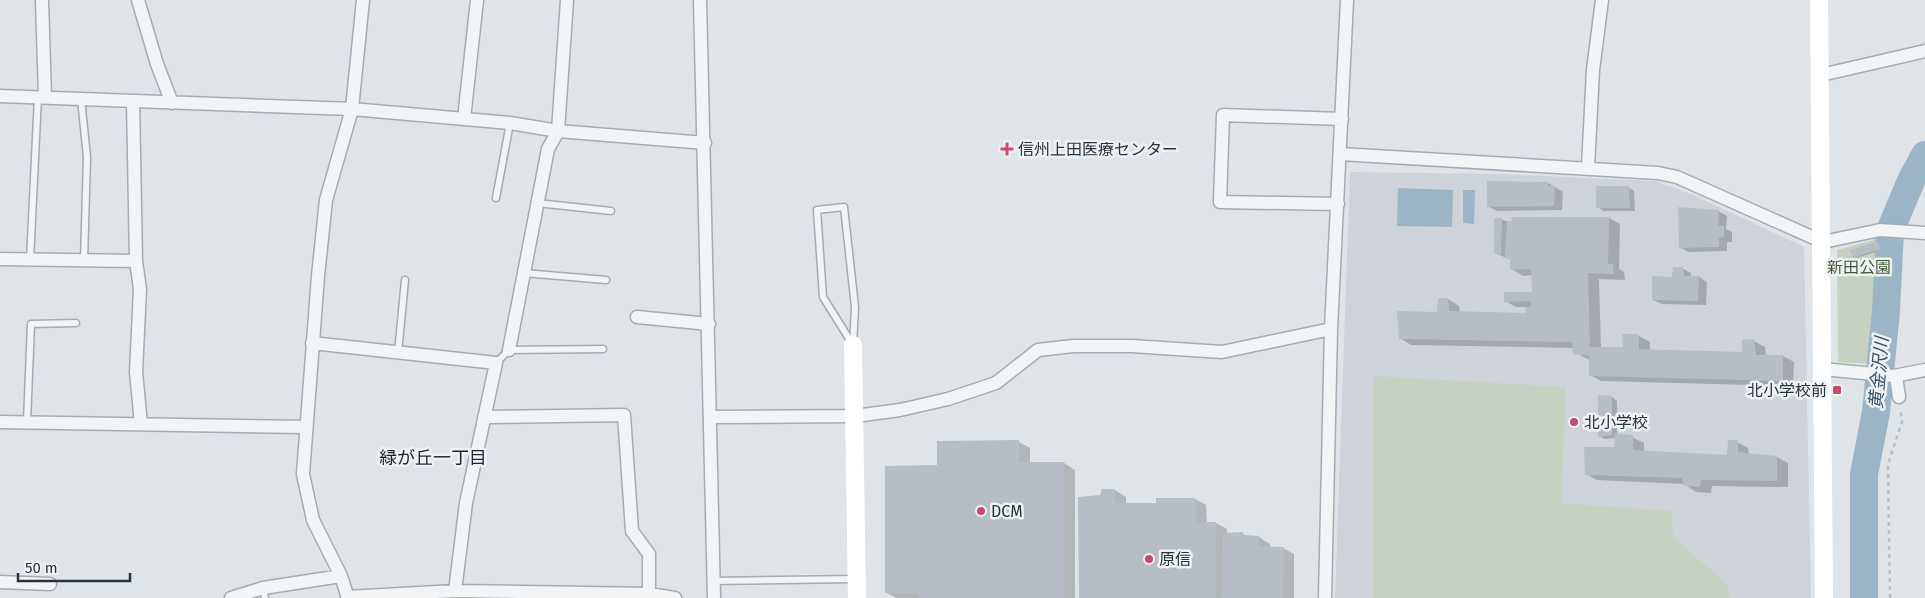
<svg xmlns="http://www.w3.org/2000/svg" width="1925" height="598" font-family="'Fira Sans','Noto Sans JP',sans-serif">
  <rect width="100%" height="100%" fill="#dfe4e8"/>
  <!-- built -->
  <path fill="#ced3d9" d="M1350 172 1499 174 1655 181 1691 194 1804 247 1811 598H1335Z"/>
  <!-- green -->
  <path fill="#c7d1c1" d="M1884 237 1873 364 1838 362 1837 250Z
    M1373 376 1566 387 1561 503 1672 511 1673 537 1728 585 1729 598H1373Z"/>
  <!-- water -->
  <path fill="#9cb5c6" d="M1398 188 1453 190 1452 227 1397 226Z
    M1463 190H1475L1474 224 1463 223Z"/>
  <!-- shadow -->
  <path fill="#0003" d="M1548 183 1563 192 1562 210 1497 211 1489 207Z
    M1629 188 1634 191 1635 211H1603L1598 207Z
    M1718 211 1727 216 1726 229 1732 232V242H1727V251L1688 252 1680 247Z
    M1609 218 1620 224 1619 269 1624 272 1625 280 1599 279 1601 348H1624L1639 336 1650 342V350L1744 353 1754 341 1765 347 1766 356H1783L1794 362 1793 386 1601 381 1590 375V360L1575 353 1574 348 1411 345 1400 338 1438 313 1448 299 1459 306 1460 312 1527 314 1526 307H1516L1505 301 1533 293V275L1523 276 1512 269 1511 260 1495 253 1502 220 1513 223Z
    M1878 243 1882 250 1856 258 1854 257Z
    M1682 268 1691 273V277H1699L1707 282 1706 305 1662 304 1653 300Z
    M1612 397 1617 401V435L1632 437 1644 443V452L1728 456 1737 442 1748 448 1749 454 1777 457 1788 463V487L1712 486 1711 493 1696 492 1684 484 1597 480 1586 474 1616 448V438L1605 439 1599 436Z
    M1019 442 1030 448V463H1064L1075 470V598H896L887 593 939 466Z
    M1115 490 1126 497V504H1157L1195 499 1206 505 1207 523H1216L1227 529V534H1243L1249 537H1259L1270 544V548H1283L1294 554V598H1081Z"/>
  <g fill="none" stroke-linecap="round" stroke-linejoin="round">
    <!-- river -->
    <path stroke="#9cb5c6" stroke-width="28" d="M1864 598V474L1876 412 1886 311 1890 231 1911 181 1925 155"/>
  </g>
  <!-- building -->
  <path fill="#b7bdc4" d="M1487 181 1548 182V186H1555L1554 206 1487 207Z
    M1596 186H1629L1630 208H1596Z
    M1678 207 1719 210 1718 225 1724 226V237L1719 238V247L1679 248Z
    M1511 217H1609L1608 264H1613L1614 274 1588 273 1590 347H1623L1622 334H1639V349L1742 352V340L1754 339 1756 355H1783V381L1589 376V356L1573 354 1572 342 1399 339 1397 311 1437 312 1438 298H1448L1449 311 1526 313 1525 307H1531V301L1504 302V292H1532L1531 269 1510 270V259L1505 258 1507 221H1512Z
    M1494 218H1502L1501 254 1494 253Z
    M1878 241 1880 249 1853 258 1850 250Z
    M1673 267H1683L1684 276H1699L1698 301 1652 300V276L1672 277Z
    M1598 395 1612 396V435L1598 437Z
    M1615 433 1633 435V450L1727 455 1728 440H1738V452L1777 456V481L1701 480 1700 487 1684 486 1682 478 1585 475 1584 447H1614Z
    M1019 440V462H1064V598H919V594L885 593V466L937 465V441Z
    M1102 489H1115V503H1156V498H1195L1197 522H1216V598H1079L1078 497 1100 495Z
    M1243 532V535L1259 536V546L1284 547 1283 598H1222L1223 533Z"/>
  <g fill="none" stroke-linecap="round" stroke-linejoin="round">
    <!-- lane casing -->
    <g stroke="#a5abb2" stroke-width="9">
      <path id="lane" d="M81 99 87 157 84 260
        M496 198 510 123
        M537 203 611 211
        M844 207 855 307 853 345 823 297 817 210Z
        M30 260 38 97
        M524 273 606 280
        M398 353 405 280
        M496 363 509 350 603 349
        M27 422 31 324 76 323
        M713 581 855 579
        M263 588 265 598"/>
    </g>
    <!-- street casing -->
    <g stroke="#a5abb2" stroke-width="15">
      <path id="street" d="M42 0 45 97
        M138 0 157 64 172 103
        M700 0 714 598
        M1821 75 1925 51
        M0 96 352 109 510 123 558 131 705 143
        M133 101 136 261 140 289 136 372 141 424
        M464 119 477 0
        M1340 154 1658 173 1677 177 1823 242 1880 230 1925 233
        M1588 167 1593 70 1602 0
        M1338 204 1220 202 1223 115 1342 119
        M0 259 136 261
        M637 317 709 324
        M312 343 496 363 466 503 455 591
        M509 350 548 149 558 131 567 0
        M1823 369 1894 376 1925 370
        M1896 376 1899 397
        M484 417 624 415 632 531 649 554V594
        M711 417 855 416 900 410 948 399 996 383 1038 350 1073 346H1132L1222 352 1331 329
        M0 422 306 427
        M0 582 50 584
        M347 597 455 591 649 594 675 598
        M231 598 263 588 341 576
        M348 598 341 576 313 520 303 474 318 276 326 200 352 109 363 0
        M1325 598 1331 329 1347 0"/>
    </g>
    <!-- path -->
    <path stroke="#babec2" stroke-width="2.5" stroke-dasharray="4 4" stroke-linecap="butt" d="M1890 598 1888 464 1902 422 1900 408"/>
    <!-- lane -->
    <use href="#lane" stroke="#f2f4f6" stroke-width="6"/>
    <!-- street -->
    <use href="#street" stroke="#f2f4f6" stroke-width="12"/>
    <!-- secondary -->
    <path stroke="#fff" stroke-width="18" d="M1819 0 1824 598
      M853 345 857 598"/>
  </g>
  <!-- markers -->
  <g fill="#c64b6c" stroke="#eff2f5" stroke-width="2">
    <path d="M1004.5 141.5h5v5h5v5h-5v5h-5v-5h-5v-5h5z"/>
    <rect x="1832" y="385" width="10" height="10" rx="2.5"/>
    <circle cx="1574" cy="422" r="5"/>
    <circle cx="981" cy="511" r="5"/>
    <circle cx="1149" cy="559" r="5"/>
  </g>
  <g text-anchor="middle" stroke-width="5" stroke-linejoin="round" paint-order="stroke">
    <!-- poi labels -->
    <g font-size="16" fill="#29333e" stroke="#eff2f5" text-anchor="start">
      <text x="1018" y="155">信州上田医療センター</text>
      <text x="1827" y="396" text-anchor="end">北小学校前</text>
      <text x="1584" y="428">北小学校</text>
      <text x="991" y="517">DCM</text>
      <text x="1159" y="565">原信</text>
    </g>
    <!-- park labels -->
    <g font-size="16" fill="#425937" stroke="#eff2f5">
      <text x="1859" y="273">新田公園</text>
    </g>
    <!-- water labels -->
    <g font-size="18" font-style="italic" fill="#36566f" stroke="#eff2f5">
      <text transform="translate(1879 373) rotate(-85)" y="6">黄金沢川</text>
    </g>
    <!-- neighbourhood labels -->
    <g font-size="18" fill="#1b242f" stroke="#eff2f5">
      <text x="433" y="464">緑が丘一丁目</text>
    </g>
  </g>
  <!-- scale -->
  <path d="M18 573v8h112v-8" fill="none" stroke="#29333e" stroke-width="2.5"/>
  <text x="25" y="573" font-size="15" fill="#29333e" stroke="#eff2f5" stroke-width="4" paint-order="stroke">50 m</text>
</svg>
